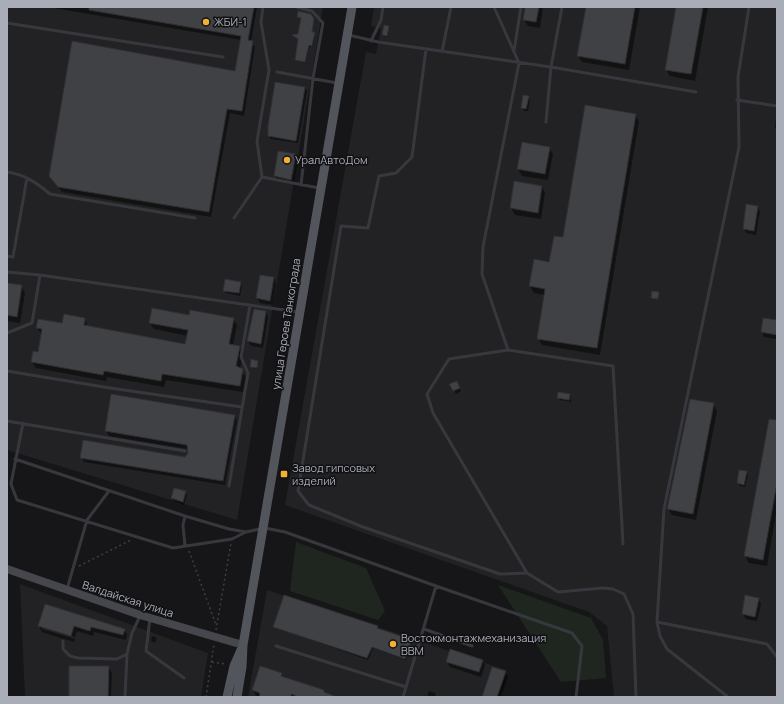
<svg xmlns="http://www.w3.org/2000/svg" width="784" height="704" font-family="Manrope,sans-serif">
  <rect width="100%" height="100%" fill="#161618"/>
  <!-- built -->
  <path fill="#222225" d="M7 7H323L237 520 7 450Z
    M374 7H777V697H614L607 626 589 612 285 505 366 52 376 54 381 29 371 26Z
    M20 584 208 653 201 697H25Z
    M267 590 506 670 498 697H248Z"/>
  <!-- green -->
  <path fill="#1e261f" d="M296 542 366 568 385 611 378 620 290 591Z
    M498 585 591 618 603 640 606 678 561 682Z"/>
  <!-- shadow -->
  <path fill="#0007" d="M48 7H257L251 42 255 47 244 116 230 113 211 217 62 192 50 176 236 72 241 40Z
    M526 7H543L540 28 528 26 524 20Z
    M587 7H640L629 70 582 62 578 56Z
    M677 7H708L695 81 670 76 666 70Z
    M299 12 312 33 315 34 313 47 310 46 305 63 296 60 299 39 294 36 299 35 302 19 298 17Z
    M388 27 387 37 383 36V35Z
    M276 83 305 88 307 91 298 143 271 139 269 136Z
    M528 97 530 100 528 111H524L522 108Z
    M635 115 639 121 600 355 542 345 538 338 545 295 534 293 530 286 550 263Z
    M776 118H777V130L775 127Z
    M549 148 553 154 548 180 522 176 518 169Z
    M295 155 298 160 294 184 278 181 275 176Z
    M542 187 545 193 541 219 515 215 511 208Z
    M757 207 760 211 756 235 746 233 744 229Z
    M274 278 276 283 273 305 260 303 257 298Z
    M240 283 242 286 240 296 226 293 224 291Z
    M7 284 21 286 25 293 20 323 7 321Z
    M266 312 268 317 263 348 251 346 248 341Z
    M190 316 233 319 237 325 233 346 239 347 243 353 240 369 246 377 243 392 166 380 164 387 107 377 106 381 36 368 32 362 39 353 42 335 37 328 63 324 84 319 88 327 186 345 188 336 154 329 150 323Z
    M777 321V339L764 337 762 332Z
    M258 362 257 369 252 368 251 367Z
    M456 382 461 391 456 394 451 385Z
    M570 395 571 402 560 400 558 397Z
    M112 396 234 416 237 420 225 485 84 462 82 458H186L189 453 188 449 109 436 106 431Z
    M713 404 717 411 696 520 672 515 668 509Z
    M777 419V508L767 566 749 563 745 556Z
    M746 472 748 475 745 487 740 486 738 483Z
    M186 492 187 495 184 505 174 501 172 498Z
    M758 599 761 604 757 621 746 619 743 614Z
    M46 605 124 629 127 635 126 640 94 632 93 636 77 631 75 637 42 627V629L75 639 74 642 42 632 39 626Z
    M274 627H377L412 642 406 660 373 648 368 660Z
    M152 636 157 638 155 643 151 641Z
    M482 660 485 665 481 677 450 667 447 662Z
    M108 667 112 673 111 697H70Z
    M260 667 338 697H260L256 696 253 690Z
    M505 672 508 677 501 697H483Z
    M429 691 435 693 436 697H427Z"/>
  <!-- building -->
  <path fill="#404145" stroke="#303034" d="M89 7H254L248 40 253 41 242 111 227 109 209 212 58 187 49 176 72 41 235 71 241 36 89 10Z
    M525 7H539L536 22 523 20Z
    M586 7H635L625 64 577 56Z
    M676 7H703L691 74 665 70Z
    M298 11 311 14 314 19 312 32H315L312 46 309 45 305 62 295 60 298 39 292 35 298 34 301 18 297 17Z
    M384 25 389 26 387 36 382 35Z
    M275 82 305 87 296 141 268 136V126Z
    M523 95 529 96 526 109 521 108Z
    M585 105 636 114 597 348 537 339 545 289 529 286 534 259 549 262 554 236 563 237Z
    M522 142 550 147 545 174 517 169Z
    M278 151 296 154 291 180 274 176Z
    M514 181 542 186 538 213 510 208Z
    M746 204 758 206 754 231 743 229Z
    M260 275 274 277 270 301 256 298Z
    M225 279 241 282 239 293 223 291Z
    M7 283 22 285 17 317 7 315Z
    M652 291 659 292 658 299 651 298Z
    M152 308 189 315 190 310 234 318 229 344 240 346 236 366 243 369 240 386 162 374 161 381 104 371 103 375 31 362 33 351 38 352 42 329 36 328 38 319 62 323 64 314 85 318 84 325 185 344 188 330 149 323Z
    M254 309 266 311 261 344 247 341Z
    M763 318 777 320V335L761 332Z
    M251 359 258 361 257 368 250 367Z
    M457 381 460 388 453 391 449 384Z
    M558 392 570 394 569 400 557 398Z
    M111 394 235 415 223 481 80 458 83 440 185 457 188 453 187 445 105 431Z
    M690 399 714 403 693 514 667 509Z
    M769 419 777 420V483L763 560 744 556Z
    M739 470 747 471 744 485 737 483Z
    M174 488 186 491 183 502 171 498Z
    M284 595 378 626 377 628 412 640 405 659 372 647 367 658 273 627Z
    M745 595 759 598 755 617 742 614Z
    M45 604 125 629 123 635 91 627 90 631 74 626 71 636 38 626Z
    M450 649 483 660 479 672 446 662Z
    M69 666H109L108 697H69Z
    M260 666 282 673 281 676 324 690V692L337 697H299L291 694V697H259L260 693 252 690Z
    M492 667 506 671 497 697H482Z"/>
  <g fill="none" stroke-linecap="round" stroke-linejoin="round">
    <!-- path -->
    <path stroke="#3d3f44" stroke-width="1.5" stroke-dasharray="2 3" stroke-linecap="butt" d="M189 551 216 625
      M79 566 131 540
      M216 630 231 543
      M212 662 226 664
      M206 697 214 644"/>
    <!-- lane -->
    <path stroke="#37383d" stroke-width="3" d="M296 7 312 11 323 23 313 78 301 185
      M494 7 519 63 483 247 482 274 508 350
      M7 23 223 57
      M349 35 378 42 551 67 696 92
      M371 41 381 20 383 7
      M426 49 412 157 396 173 379 176 368 228 341 226 298 491 309 505 363 527 500 574 527 573 558 592 603 588 613 589 624 594 633 614 636 697
      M514 51 521 7
      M442 52 451 7
      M277 72 337 83
      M737 100 777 106
      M546 122 551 67 562 7
      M7 172C24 174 37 183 50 194L195 218
      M262 177 319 188
      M234 218 262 177 257 141 269 70 261 22 263 7
      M7 256 13 257 27 178
      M7 272 40 275
      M7 333 32 323 40 275 298 312
      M7 371 110 388 242 407
      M7 421 185 451
      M23 423 11 484 17 500 173 548 232 539 246 532 265 528 285 532 436 586 403 697
      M15 459 185 516 229 529 246 532
      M229 486 248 373 241 357 250 305
      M185 516 183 525 185 546
      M527 573 433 413 427 394 449 359 508 350 613 366 623 544
      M436 586 572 633 582 646 576 697
      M67 589 87 520 109 491
      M150 618 146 651 184 678
      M657 622 767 644 777 657
      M424 629 472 646
      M63 641V649L70 656 78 658 117 659 127 654 132 633 140 616
      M276 646 406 687
      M125 697 127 654
      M728 697 667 649 660 636 657 622 664 509 739 147 738 77 749 7"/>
    <!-- secondary -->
    <path stroke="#45474d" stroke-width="8" d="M7 569 140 615 243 645"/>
    <!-- primary -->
    <path stroke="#53555c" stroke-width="9" d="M227 697 234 666 241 650
      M237 697 242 667 243 645 352 7"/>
  </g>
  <!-- markers -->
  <g fill="#f2b134" stroke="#111113" stroke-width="1.5">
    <circle cx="206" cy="22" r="4"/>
    <circle cx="287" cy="160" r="4"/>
    <rect x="280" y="470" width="8" height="8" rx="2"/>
    <circle cx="393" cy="644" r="4"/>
  </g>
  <g text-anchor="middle" stroke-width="3" stroke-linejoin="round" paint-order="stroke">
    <!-- poi labels -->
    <g font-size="11" fill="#a8adb8" stroke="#111113" text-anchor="start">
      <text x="214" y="26">ЖБИ-1</text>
      <text x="295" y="164">УралАвтоДом</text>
      <text x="292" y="472">Завод гипсовых<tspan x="292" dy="13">изделий</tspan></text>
      <text x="401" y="642">Востокмонтажмеханизация<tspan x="401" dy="13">ВВМ</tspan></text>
    </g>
    <!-- street labels -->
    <g font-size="11" fill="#a8adb8" stroke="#111113">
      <text transform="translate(286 324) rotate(-81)" y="4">улица Героев Танкограда</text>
      <text transform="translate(128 599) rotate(18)" y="4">Валдайская улица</text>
    </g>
  </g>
  <!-- border -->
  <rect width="784" height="704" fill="none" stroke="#a8adb8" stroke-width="16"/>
</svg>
